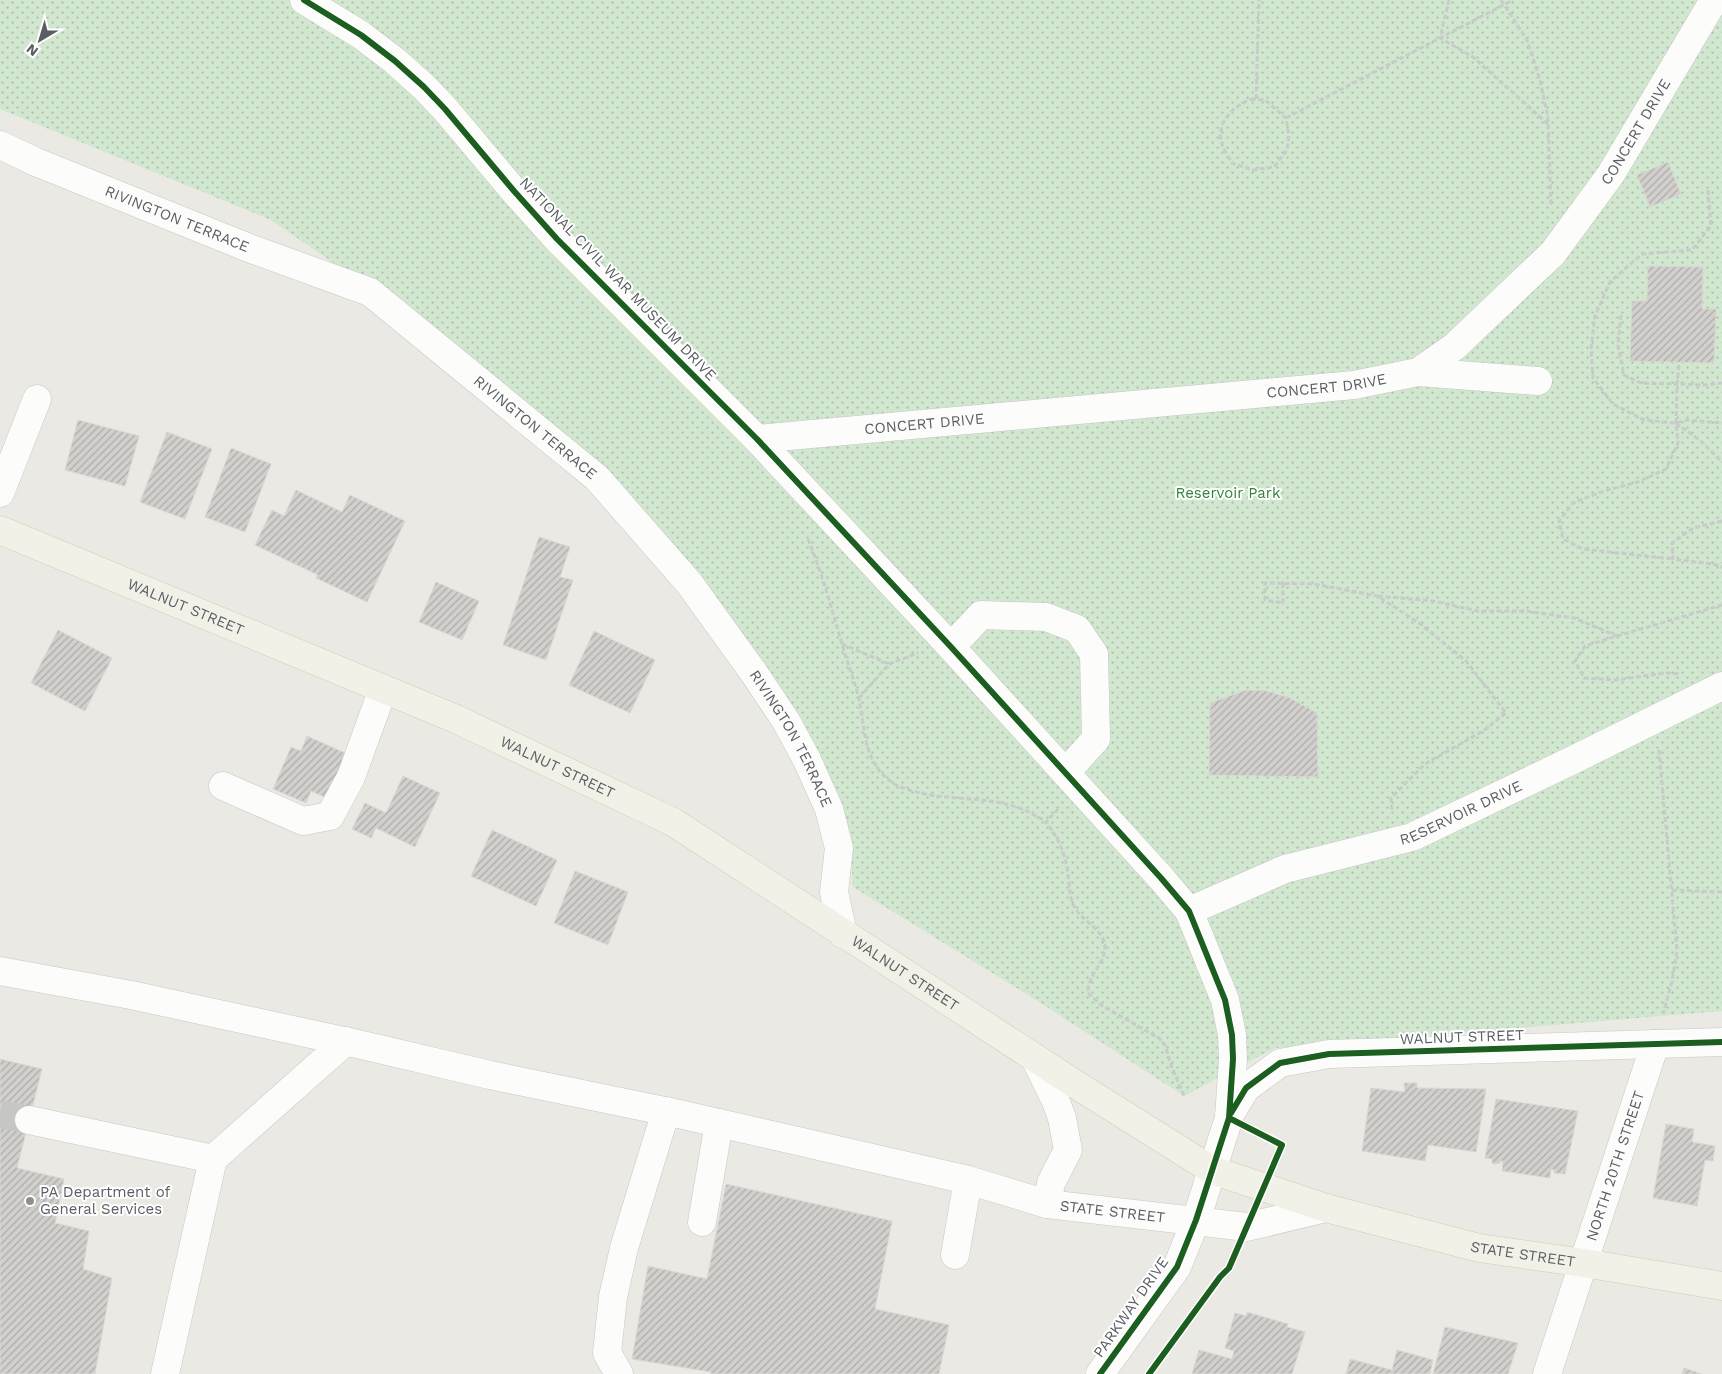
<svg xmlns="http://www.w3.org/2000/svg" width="1722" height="1374" font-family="'Work Sans',sans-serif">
  <defs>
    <pattern id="park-dots" width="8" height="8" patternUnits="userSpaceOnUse" patternTransform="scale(1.25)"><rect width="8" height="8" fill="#d1e7cf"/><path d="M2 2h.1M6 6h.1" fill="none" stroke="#adbeac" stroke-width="1.8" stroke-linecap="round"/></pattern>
    <pattern id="building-hatch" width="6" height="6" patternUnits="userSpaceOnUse" patternTransform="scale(1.25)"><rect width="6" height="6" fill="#d1d0cd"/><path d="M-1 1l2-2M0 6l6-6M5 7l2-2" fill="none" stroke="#adacaa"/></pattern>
  </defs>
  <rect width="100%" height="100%" fill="#eae9e4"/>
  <!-- park -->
  <path fill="url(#park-dots)" d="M0 0H1722V1011L1275 1048 1184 1096 1033 998 853 887 850 832 764 667 462 351 271 220 0 109Z"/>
  <!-- building -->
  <path fill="url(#building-hatch)" stroke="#dad8d3" d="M1668 162 1681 194 1650 207 1637 175Z
    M1648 266 1703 267 1702 309H1716L1714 363 1630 361 1632 301H1647Z
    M78 420 139 436 125 486 65 470Z
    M167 432 212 449 185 519 140 502Z
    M231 448 271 464 245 532 205 517Z
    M296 490 342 512 350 495 405 521 367 602 316 578 318 575 255 545 272 510 284 516Z
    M539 537 570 547 560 577 573 580 546 660 503 645Z
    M436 582 479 601 462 640 419 622Z
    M58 630 112 658 85 711 31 683Z
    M594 631 655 660 630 713 569 685Z
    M1246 690 1267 691 1290 698 1317 713 1318 777 1209 775 1210 703Z
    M307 736 354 757 334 801 311 791 306 803 273 789 291 747 301 751Z
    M403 776 440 793 415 847 376 828 371 838 352 829 365 803 386 813Z
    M492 830 557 860 536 906 471 876Z
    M575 871 628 892 608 945 554 923Z
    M0 1059 42 1069 17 1168 64 1179 55 1223 89 1231 83 1269 112 1278 95 1374H0Z
    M1404 1083H1417V1088L1486 1089 1476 1152 1428 1145 1425 1161 1362 1151 1371 1088 1405 1092Z
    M1496 1099 1578 1111 1565 1174 1554 1173V1170L1551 1169 1550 1178 1502 1171 1503 1161H1500V1163L1495 1164 1492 1163V1159L1485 1158Z
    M1666 1124 1694 1129 1692 1142 1715 1146 1713 1161 1705 1160 1697 1206 1653 1198Z
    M726 1184 892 1221 875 1309 949 1325 939 1374H711V1372L632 1359 648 1266 707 1279Z
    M1247 1312 1288 1324 1287 1327 1305 1332 1292 1374H1192L1199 1350 1232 1359 1234 1351 1225 1348 1235 1313 1246 1316Z
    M1445 1327 1518 1343 1508 1374H1433Z
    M1397 1350 1433 1360 1430 1374H1346L1350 1359 1392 1370Z
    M1684 1368 1702 1374H1682Z"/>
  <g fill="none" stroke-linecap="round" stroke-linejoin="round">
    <!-- minor-tunnel -->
    <path stroke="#c6c6c4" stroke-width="28" stroke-dasharray="28 14" stroke-linecap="butt" d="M0 1114 29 1120"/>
    <!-- minor casing -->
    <g stroke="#c7c7c6" stroke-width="29">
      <g id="minor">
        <path d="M304 0 361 35 395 61 424 87 445 109 514 191 557 239 757 439 951 647 1161 878 1189 911 1225 1000 1232 1035 1233 1059 1229 1118 1196 1220 1177 1267 1100 1374"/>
        <path id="s1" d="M0 145 36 162 249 248 370 292 597 478 689 583 754 673 786 721 807 760 829 809 839 848 834 892 843 934"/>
        <path d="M1418 372 1538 381"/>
        <path id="s2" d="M757 439 1354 385 1418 372 1454 347 1553 253 1611 174 1714 0"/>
        <path d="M0 493 37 399"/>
        <path d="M951 647 981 615 1046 617 1077 629 1094 654 1096 739 1066 772"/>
        <path d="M223 786 303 821 330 816 351 777 383 689"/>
        <path id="s3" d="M1189 911 1285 869 1412 837 1577 758 1722 686"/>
        <path id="s4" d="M0 971 131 995 362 1045 490 1075 679 1114 968 1180 1047 1204 1247 1227 1326 1208"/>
        <path d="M1035 1058 1055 1099 1062 1118 1068 1150 1051 1183 1047 1204"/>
        <path d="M1229 1116 1246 1088 1280 1063 1329 1054 1722 1042"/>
        <path d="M29 1120 213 1159"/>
        <path d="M702 1222 719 1123"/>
        <path d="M955 1255 968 1180"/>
        <path d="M165 1374 213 1159 346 1041"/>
        <path d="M619 1374 607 1353 613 1297 624 1248 666 1111"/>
        <path id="s5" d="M1547 1374 1655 1044"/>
      </g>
    </g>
    <!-- major casing -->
    <g stroke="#d3cbb1" stroke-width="29">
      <g id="major">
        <path id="s6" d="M0 530 456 719 673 822 1075 1084 1212 1170 1326 1208 1479 1248 1584 1263 1722 1286"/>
      </g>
    </g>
    <!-- path -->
    <path stroke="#c7ccca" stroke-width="3" stroke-dasharray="5 2.5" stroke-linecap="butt" d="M1449 0 1440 38 1473 57 1548 124
      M1501 0 1527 40 1540 80 1548 118 1551 206
      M1251 99 1265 100 1286 118 1289 136 1287 150 1274 167 1253 170 1232 163C1229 157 1222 148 1221 141 1218 120 1233 107 1251 99Z
      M1256 99 1259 0
      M1286 118 1513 0
      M1708 190 1711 226 1692 250 1642 254 1610 282 1595 316 1591 349 1593 378 1613 404 1644 420 1676 423 1687 420 1722 423
      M1621 315 1618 345 1624 375 1641 383 1677 384 1676 423 1678 443 1666 469 1638 482 1604 491 1573 503 1559 521 1563 539 1583 549 1673 559
      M1679 365 1677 384 1706 385 1722 383
      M1676 423 1702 442 1722 462
      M1722 521 1693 528 1672 543 1673 559 1713 564 1722 567
      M808 539C823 576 833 613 844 651 849 667 855 683 859 699 864 721 863 744 875 764 881 775 892 784 903 788 953 806 998 789 1046 822
      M1283 583V603L1265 600V583L1314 584 1377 596 1419 623 1466 661 1506 713 1483 731 1425 764 1391 798 1392 813
      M1378 596 1433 601 1478 611H1526L1574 618 1617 636 1585 646 1575 661 1584 678 1615 680 1666 673 1680 674
      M1617 636 1722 605
      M842 644 889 664
      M859 698 889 664 918 653
      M1659 750 1677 951 1672 981 1663 1014
      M1058 809 1046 822C1059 839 1065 853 1068 874 1070 886 1069 898 1075 908 1083 922 1104 929 1105 947 1105 964 1087 976 1088 993L1101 1005 1159 1038 1165 1045 1171 1065 1184 1096
      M1672 890 1722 892"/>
    <!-- minor -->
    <use href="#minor" stroke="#fcfcfb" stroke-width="28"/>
    <!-- major -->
    <use href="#major" stroke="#f2f1e7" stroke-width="28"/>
    <!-- cycleway casing -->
    <g stroke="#fff" stroke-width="9">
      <path id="cycleway" d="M304 0 361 35 395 61 424 87 445 109 514 191 557 239 757 439 951 647 1161 878 1189 911 1225 1000 1232 1035 1233 1059 1229 1118 1196 1220 1177 1267 1100 1374
        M1231 1113 1246 1088 1280 1063 1329 1054 1722 1042
        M1149 1374 1220 1277 1229 1268 1282 1145 1229 1118"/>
    </g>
    <!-- cycleway -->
    <use href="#cycleway" stroke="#1b5e20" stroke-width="6"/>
  </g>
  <!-- markers -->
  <circle fill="#8c8e90" stroke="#fff" stroke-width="2" cx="30" cy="1201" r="5"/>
  <g text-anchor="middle" stroke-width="4" stroke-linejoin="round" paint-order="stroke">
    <!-- street labels -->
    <g font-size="15" fill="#5a5d63" stroke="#fff">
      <text dy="5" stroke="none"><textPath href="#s2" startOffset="992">CONCERT DRIVE</textPath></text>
      <text dy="5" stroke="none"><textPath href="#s1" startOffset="192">RIVINGTON TERRACE</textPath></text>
      <text transform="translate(618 279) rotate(46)" y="5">NATIONAL CIVIL WAR MUSEUM DRIVE</text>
      <text dy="5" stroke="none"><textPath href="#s2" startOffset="572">CONCERT DRIVE</textPath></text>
      <text dy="5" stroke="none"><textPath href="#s2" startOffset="168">CONCERT DRIVE</textPath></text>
      <text dy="5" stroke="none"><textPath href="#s1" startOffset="612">RIVINGTON TERRACE</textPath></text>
      <text dy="5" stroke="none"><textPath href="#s6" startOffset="201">WALNUT STREET</textPath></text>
      <text dy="5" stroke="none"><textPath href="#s1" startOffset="1018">RIVINGTON TERRACE</textPath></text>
      <text dy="5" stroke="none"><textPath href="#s6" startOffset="606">WALNUT STREET</textPath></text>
      <text dy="5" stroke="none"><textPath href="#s3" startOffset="290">RESERVOIR DRIVE</textPath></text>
      <text dy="5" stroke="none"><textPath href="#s6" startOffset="1011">WALNUT STREET</textPath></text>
      <text transform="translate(1462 1037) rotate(-2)" y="5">WALNUT STREET</text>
      <text dy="5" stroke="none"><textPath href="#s5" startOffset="219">NORTH 20TH STREET</textPath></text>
      <text dy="5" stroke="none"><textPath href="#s4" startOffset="1139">STATE STREET</textPath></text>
      <text dy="5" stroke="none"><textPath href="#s6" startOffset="1698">STATE STREET</textPath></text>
      <text transform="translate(1131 1307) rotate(-55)" y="5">PARKWAY DRIVE</text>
    </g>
    <!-- park labels -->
    <g font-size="15" fill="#318337" stroke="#fff">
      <text x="1228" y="498">Reservoir Park</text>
    </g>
    <!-- poi labels -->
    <g font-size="15" fill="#5a5d63" stroke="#fff" text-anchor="start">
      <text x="40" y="1197">PA Department of<tspan x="40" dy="17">General Services</tspan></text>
    </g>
  </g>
  <!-- north arrow -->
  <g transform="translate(40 40) rotate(218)" stroke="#ffffff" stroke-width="4" paint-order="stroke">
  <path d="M0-4L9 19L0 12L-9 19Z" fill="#5a5d63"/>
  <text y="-8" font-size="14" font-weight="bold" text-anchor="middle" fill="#5a5d63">N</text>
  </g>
</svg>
